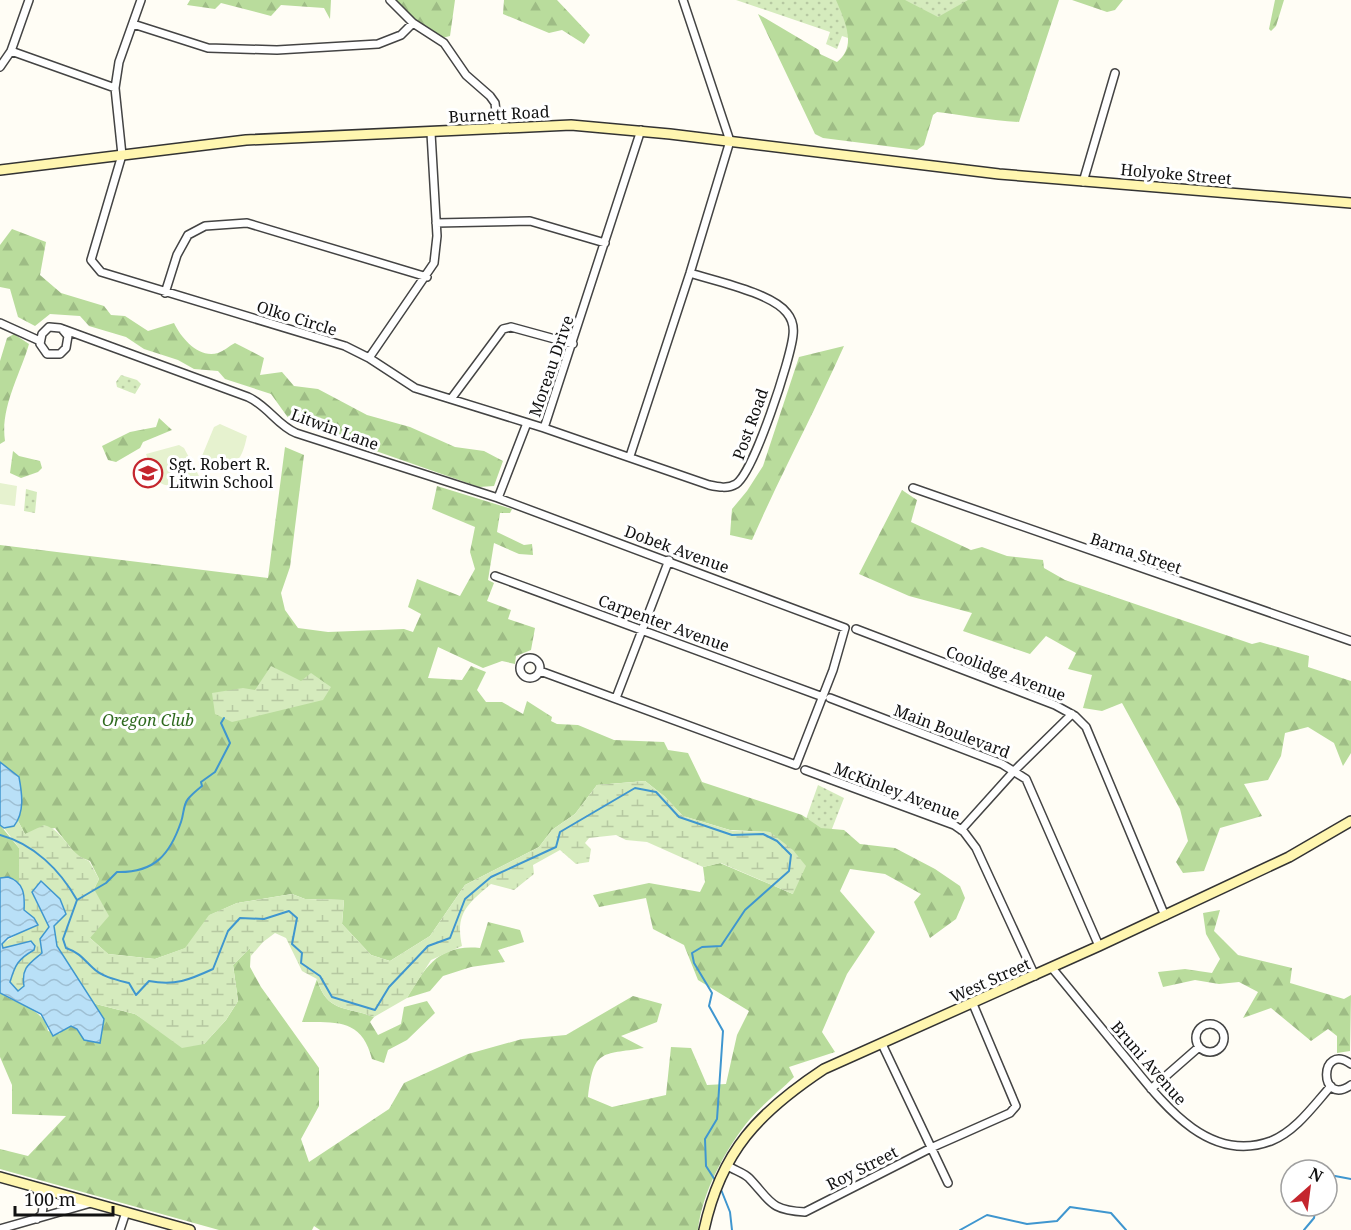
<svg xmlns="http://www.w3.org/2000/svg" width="1351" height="1230" font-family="'Noto Serif',serif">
  <defs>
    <pattern id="grass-dots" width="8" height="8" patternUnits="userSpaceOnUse" patternTransform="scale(1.5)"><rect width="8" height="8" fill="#d5ebbd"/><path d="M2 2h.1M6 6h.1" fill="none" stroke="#b6c8a1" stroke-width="1.8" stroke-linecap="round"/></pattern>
    <pattern id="forest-firs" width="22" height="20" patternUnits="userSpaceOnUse" patternTransform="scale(1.5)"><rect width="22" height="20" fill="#b9dc9c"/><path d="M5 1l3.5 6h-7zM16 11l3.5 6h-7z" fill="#9ebc85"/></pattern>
    <pattern id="wetland-marsh" width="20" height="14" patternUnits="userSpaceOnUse" patternTransform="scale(1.5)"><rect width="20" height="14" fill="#d5ebbd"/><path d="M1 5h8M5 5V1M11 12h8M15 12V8" fill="none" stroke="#b6c8a1"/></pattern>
    <pattern id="water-waves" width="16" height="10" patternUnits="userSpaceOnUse" patternTransform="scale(1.5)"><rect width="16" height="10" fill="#b9e0f7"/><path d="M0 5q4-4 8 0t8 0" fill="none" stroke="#9ebfd3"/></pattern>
  </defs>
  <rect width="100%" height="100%" fill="#fffdf5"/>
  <!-- grass -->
  <path fill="url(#grass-dots)" d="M736 0H1037L867 44 842 36 837 49 826 44 830 32Z
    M121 375 137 380 141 384 135 394 117 387 116 382Z
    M26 489 37 492 35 513 24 511Z
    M818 785 844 798 828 839 806 819Z"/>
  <!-- forest -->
  <path fill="url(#forest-firs)" d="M190 0H331L330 19 324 8 281 5 271 16 221 3 215 9 187 5Z
    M395 0H455L450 36 442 38 417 22Z
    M504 0H557L590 35 584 44 562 30 549 33 503 14Z
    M836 0H905L938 17 968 0H1059L1019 122C991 121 965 115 937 112L933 115 924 145 917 150 823 138 815 134 758 14 819 50 820 54 837 62C858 46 844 19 836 0Z
    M1072 0H1123L1115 10 1107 12Z
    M1275 0H1284L1276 26 1271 31 1269 29Z
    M12 229 46 242 40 275 61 293 104 306 111 315 125 316 148 331 174 323C181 338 199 359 218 353 224 351 229 346 235 343L264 358 260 375 282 372 294 386 318 389 367 415 410 427 455 447 484 451 503 461 494 486 479 487 307 427 289 419 271 394 225 379 218 371 194 369 178 360 144 349 126 337 89 326 80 316 50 314 35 326 18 317 10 289 0 287V245Z
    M14 334 29 344C20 375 0 408 5 441L0 444V361L7 338Z
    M844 346C815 411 781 474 752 540L730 535 732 509 747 491 763 466 799 357Z
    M159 418 172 430 143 442 140 448 116 462 108 460 102 446 130 432 156 427Z
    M285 447 304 455 290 567 281 593 285 610 298 628 328 632 404 629 413 632 421 614 408 607 417 579 460 596 475 569 470 552 475 527 432 509 437 486 512 509 510 513H500L497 532 524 545 532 544 533 555 519 554 494 543 488 580 494 583 487 601 511 610 508 619 535 628 531 650 516 656 515 664 502 661 483 668 438 647 428 678 462 680 471 666 486 672 477 690 486 702H502L523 714 527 701 552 717 551 721 557 724 578 725 614 740 664 742 668 750 688 753 702 782 802 815 821 828 844 830 860 844 895 848 935 869 960 886 965 898 956 919 930 938 914 902 921 894 885 874 850 869 840 891 875 932 847 974 822 1032 835 1052 789 1067 794 1077C780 1091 763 1104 750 1119 726 1148 702 1192 698 1230H320L314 1226 312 1230H219L0 1169V1149L28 1156 66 1116 12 1114V1085L0 1057V993C18 1005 44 1008 48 1031L59 1034 66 1026C75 1025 78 1030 82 1037H100L104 1019 92 1003 135 1014 153 1025 204 1044 226 1020 238 1001 233 965 251 947 250 967 261 987 319 1068V1106L301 1139 309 1162 389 1109 404 1083 468 1054 522 1039 566 1035 633 996 662 1004 657 1022 621 1036 644 1048C600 1055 594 1049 588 1097L612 1107 666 1095 671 1047 691 1048 707 1085 726 1084 737 1035 749 1011 698 980 684 945 653 929 646 898 599 907 593 895 649 883 700 892 705 882 703 867 720 863 793 894 770 832 730 830 683 816 664 796 645 781 597 785 575 814 552 830 539 847 465 885 430 936 390 961 371 955 342 924 344 900 305 899 292 894 237 903 210 915 186 948 155 959 108 954 90 938 94 889 99 879 90 861 77 856 55 828 25 834 18 821 22 799 19 777 0 762V545L268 578Z
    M13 451 19 456 40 461 42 468 38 472 21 478 10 473Z
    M902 490 917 500 911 522 971 550 982 547 1007 556 1043 560 1044 568 1065 580 1252 644 1260 642 1309 656 1308 667 1351 681V753L1343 766 1334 743 1308 727 1285 733 1281 756 1268 780 1244 784 1262 816 1220 828 1204 871 1183 873 1176 862 1188 841 1180 809 1122 703 1102 711 1083 708 1092 675 1068 669 1076 653 1046 636 1030 654 963 631 972 613 909 596 859 574Z
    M0 825 19 848V883L14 879 0 878Z
    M1220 910 1214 931 1238 955 1292 968 1290 983 1344 999 1351 995 1350 1051 1337 1053V1036L1328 1029 1311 1041 1271 1008 1243 1018 1258 992 1239 982 1219 984 1195 980 1163 987 1158 972 1185 969 1212 973 1220 959 1206 934 1203 913Z
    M488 922 520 930 524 942 498 950 505 962 471 967 443 976 430 991 407 998C426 966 439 944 480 948Z
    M317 979C327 1013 346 1006 374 1017L370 1022 378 1035 401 1024 404 1007 427 1001 435 1013 407 1040 388 1050 384 1063 372 1059C362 1019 337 1022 302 1022Z"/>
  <!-- wetland -->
  <path fill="url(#wetland-marsh)" d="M271 666 301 681 311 673 331 687 323 700 232 722 215 714 212 693 243 688 255 690Z
    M645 781 664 796 683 816 733 831 770 832 793 850 806 866 793 894 721 863 703 867 647 842 626 840 616 835 589 838 585 843 591 849 589 862 576 864 560 850 533 865 534 874 514 890 491 884C467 904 455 914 462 946L431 960 407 998 374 1017C346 1006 327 1013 317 979L302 971 286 938 275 933 263 942 250 957V948L233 965 238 1001 226 1020 204 1044 182 1048 135 1014 92 1003 57 946 54 926 66 914 34 898 49 927 40 939 42 953C29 964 21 968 24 986L18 991 10 982C15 965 18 959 34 950L31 941 3 948 2 944 35 923 34 918 24 910 25 898 19 883V848L4 828 14 826 18 821 25 834 44 825C65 831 67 853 89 861L99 879 94 889 109 916 90 938 108 954 155 959 185 948 209 915 237 903 292 894 305 899 344 900 342 924 371 955 390 961 430 936 465 885 539 847 552 830 575 814 597 785Z"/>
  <!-- pitch -->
  <path fill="#e6f2cf" d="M220 424 247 436C240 469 232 467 202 456L214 427Z
    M179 445 184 448 199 476C164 491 158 491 146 454Z
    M0 483 17 486 15 506 0 504Z"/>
  <!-- water -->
  <path fill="url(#water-waves)" stroke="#3f96cf" stroke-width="1.5" d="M0 762 19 777C22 793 25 812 14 826L4 828 0 825Z
    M8 877C24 882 25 895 24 910L34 918 38 925 8 938 2 944 3 948 31 941 35 946 34 950C18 959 15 965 10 982L18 991 24 986C21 968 29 964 42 953L40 939 49 927 32 892 41 881 60 899 66 914 54 926 57 946 104 1019 100 1043 84 1040 77 1029 71 1026 53 1036 41 1014 0 993V878Z"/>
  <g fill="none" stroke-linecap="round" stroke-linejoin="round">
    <!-- stream -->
    <path stroke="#3f96cf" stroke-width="2" d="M0 835C34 844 60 870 77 900L63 939 66 948C80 953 83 959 93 968 102 977 117 980 129 983L136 995 149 981C175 986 189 980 213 969L228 931 240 918 264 919 289 911 297 918 292 944 302 953 301 963 320 976 332 997 375 1010 389 987 428 946 450 938 465 899 491 877 556 847 560 832 635 788 656 792 679 817 732 835 763 834 777 841 791 855 789 871 745 910 721 946 702 947 692 953 694 963 712 993 709 1006 723 1031 717 1119 705 1139 706 1166 715 1180
      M77 900 106 883 117 872C155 873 170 854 181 822 184 814 183 805 188 799 192 794 197 790 202 786L201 782 215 772 230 743 221 723 224 718
      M1327 1184 1335 1176 1351 1179
      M720 1187 730 1212 732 1230
      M960 1230 987 1215 1027 1224 1057 1221 1070 1207 1111 1213 1126 1230
      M1304 1230 1314 1218 1316 1206"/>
    <!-- street casing -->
    <g stroke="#444" stroke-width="10">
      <path id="street" d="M141 0 119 62 115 88 122 155 91 260 101 272 345 346 369 358 434 263 437 236 431 133
        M390 0 413 23 444 43 466 75 490 96 495 103 498 129
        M133 24 208 48 277 50 378 44 401 35 413 23
        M11 51 115 88
        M0 67 11 51 29 0
        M1083 182 1115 73
        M436 223 530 221 605 243
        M165 293 177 255 188 235 205 226 247 223 427 277
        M0 323 40 341
        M62 329 68 336 66 348 60 354H47L40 344 42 334 49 327 60 328 248 397C268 406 277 425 296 433L498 498 527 423
        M369 358 415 388 544 428 641 130
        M451 399 503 329 511 327 573 344
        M544 428 709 485C718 487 728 489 736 484 754 472 791 358 793 335 794 327 792 319 787 313 772 293 715 281 690 273
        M630 456 690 273 730 141 683 0
        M913 488 1351 641
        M498 498 845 628 833 670 796 765 540 671
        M495 576 823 697
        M856 629 1055 705 1075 716 1086 727 1165 916
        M520 668a10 10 0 1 1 20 0a10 10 0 1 1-20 0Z
        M616 698 669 560
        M830 698 1002 764 1026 779 1099 946
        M805 770 954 825 964 832 976 848 1035 976
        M961 830 1015 770 1072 714
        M1052 968C1075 996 1098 1024 1121 1052 1157 1095 1204 1166 1271 1141 1296 1131 1314 1105 1331 1086
        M1196 1038a14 14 0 1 1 28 0a14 14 0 1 1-28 0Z
        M882 1044 948 1183
        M1351 1064C1319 1041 1318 1108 1351 1085
        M1151 1089 1199 1047
        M728 1166C734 1170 744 1173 749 1178 771 1201 769 1210 805 1212L933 1147 1010 1113 1016 1106 973 1004
        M35 1188 44 1200 42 1214 37 1219
        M0 1229 91 1203
        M120 1230 126 1212"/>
    </g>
    <!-- secondary casing -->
    <g stroke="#333" stroke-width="12">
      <path id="secondary" d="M0 170 246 140 571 125 670 134 999 174 1351 203
        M0 1177 190 1230
        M704 1230C721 1151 759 1112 824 1069L1099 946 1289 857 1351 821"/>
    </g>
    <!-- street -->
    <use href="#street" stroke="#fff" stroke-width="7"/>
    <!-- secondary -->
    <use href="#secondary" stroke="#fff6b0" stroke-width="9"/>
  </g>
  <!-- icons -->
  <defs>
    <g id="school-ring" transform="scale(1.5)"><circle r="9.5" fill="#fff" stroke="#c4262e" stroke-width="1.5"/><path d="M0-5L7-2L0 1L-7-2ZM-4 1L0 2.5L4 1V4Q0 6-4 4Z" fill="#c4262e"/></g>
  </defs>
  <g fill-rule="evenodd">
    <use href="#school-ring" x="148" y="473"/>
  </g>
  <g text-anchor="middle" stroke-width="6" stroke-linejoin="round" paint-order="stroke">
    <!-- street labels -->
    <g font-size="16" fill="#111" stroke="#fff">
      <text transform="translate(499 114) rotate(-3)" y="6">Burnett Road</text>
      <text transform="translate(1176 174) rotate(5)" y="6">Holyoke Street</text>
      <text transform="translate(297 318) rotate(17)" y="6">Olko Circle</text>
      <text transform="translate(551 366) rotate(-71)" y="6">Moreau Drive</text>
      <text transform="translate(750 424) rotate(-70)" y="6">Post Road</text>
      <text transform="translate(335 429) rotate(20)" y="6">Litwin Lane</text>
      <text transform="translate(677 549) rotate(20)" y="6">Dobek Avenue</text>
      <text transform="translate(1136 553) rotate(19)" y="6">Barna Street</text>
      <text transform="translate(664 623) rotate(20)" y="6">Carpenter Avenue</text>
      <text transform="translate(1006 673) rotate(21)" y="6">Coolidge Avenue</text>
      <text transform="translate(952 731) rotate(21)" y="6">Main Boulevard</text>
      <text transform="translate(897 791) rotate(21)" y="6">McKinley Avenue</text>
      <text transform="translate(990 980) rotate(-24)" y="6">West Street</text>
      <text transform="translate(1149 1063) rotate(49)" y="6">Bruni Avenue</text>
      <text transform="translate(862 1168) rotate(-27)" y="6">Roy Street</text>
    </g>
    <!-- poi labels -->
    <g font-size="16" fill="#111" stroke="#fff" text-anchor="start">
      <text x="169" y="470">Sgt. Robert R.<tspan x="169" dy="18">Litwin School</tspan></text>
    </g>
    <!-- park labels -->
    <g font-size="16" font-style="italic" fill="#2f6b1f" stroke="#fff">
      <text x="148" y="726">Oregon Club</text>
    </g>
  </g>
  <!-- north arrow -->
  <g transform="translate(1309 1188) rotate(28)"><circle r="28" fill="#ffffff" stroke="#a0a0a0" stroke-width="1.5"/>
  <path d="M0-4.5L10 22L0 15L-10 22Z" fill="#c4262e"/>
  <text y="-9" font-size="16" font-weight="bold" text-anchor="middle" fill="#111111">N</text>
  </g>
  <!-- scale -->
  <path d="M15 1206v9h98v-9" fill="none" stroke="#111111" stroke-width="3"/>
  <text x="24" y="1206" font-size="18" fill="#111111" stroke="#ffffff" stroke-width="4.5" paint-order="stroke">100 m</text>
</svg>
